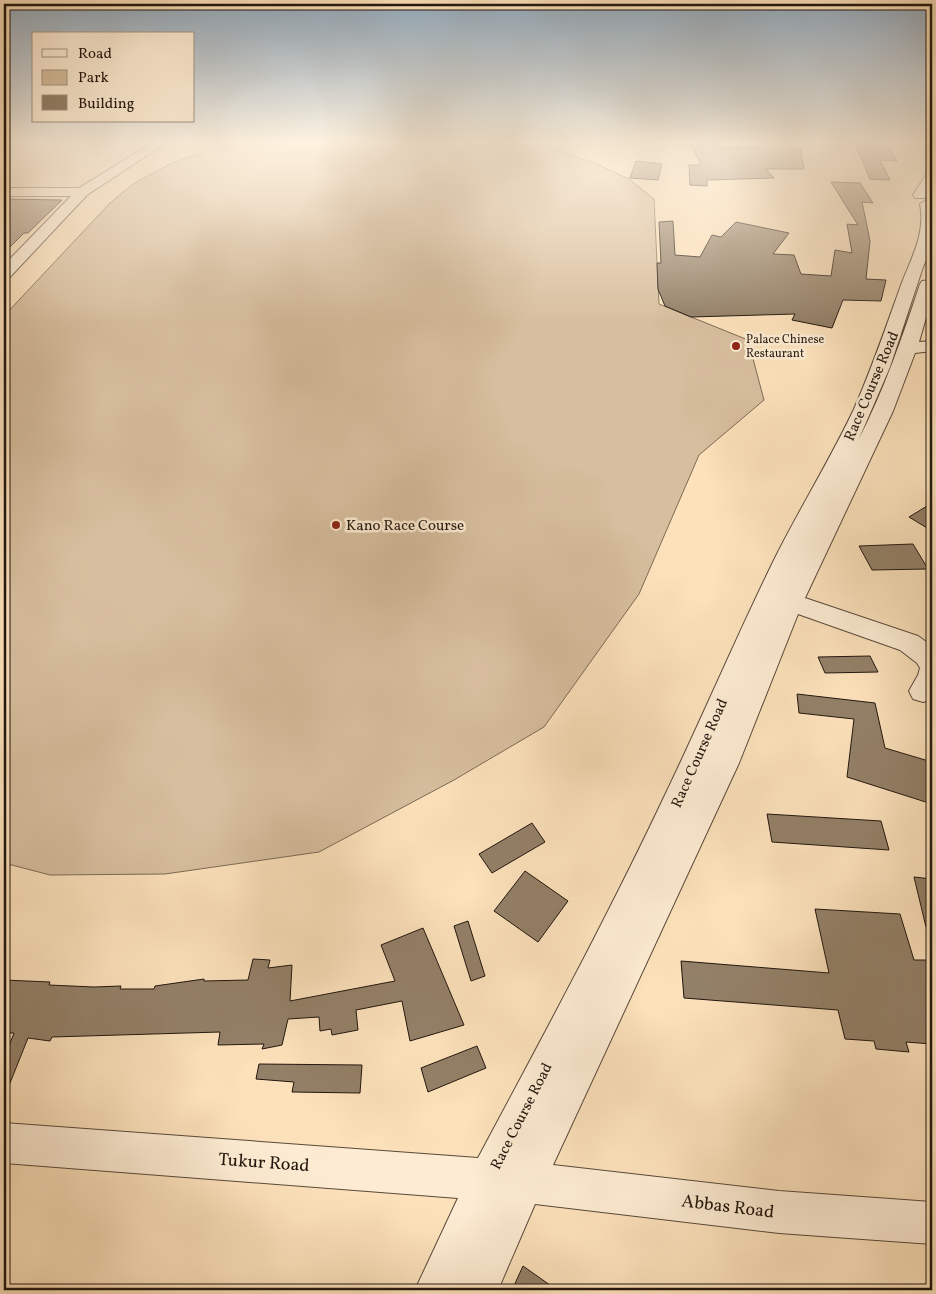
<svg xmlns="http://www.w3.org/2000/svg" width="936" height="1294" font-family="Vollkorn,serif">
  <rect width="100%" height="100%" fill="#fce1bb"/>
  <filter id="stains"><feTurbulence type="fractalNoise" baseFrequency=".004" numOctaves="4"/><feColorMatrix values="0 0 0 0 .2 0 0 0 0 .09 0 0 0 0 .02 0 0 0 .5 -.17"/></filter>
  <radialGradient id="worn" r=".72"><stop offset=".6" stop-color="#630" stop-opacity="0"/><stop offset="1" stop-color="#630" stop-opacity=".3"/></radialGradient>
  <!-- green -->
  <path fill="#d7be9e" stroke="#7c6a56" d="M246 141H527L592 162 629 179 654 199 659 304 748 340 764 400 699 455 639 594 544 727 454 780 319 852 165 874 50 875 4 863V316L110 203 133 184 172 163 208 150Z"/>
  <!-- building -->
  <path fill="#938068" stroke="#21160e" d="M854 141H886L897 161 880 160 890 180 870 179Z
    M690 142 717 143 718 147 800 148 804 169H766L774 178 707 180V186L690 185 689 165H701Z
    M636 161 662 164 658 180 630 178Z
    M831 182 860 183 873 203 862 202 870 241 866 279 886 280 881 301 843 300 832 328 792 320 795 314 691 317 665 306 658 289 657 263H661L659 222 673 221 675 255 700 257 712 235 721 237 736 222 789 233 773 254 794 255 801 274 831 276 835 250 852 253 847 224 858 225Z
    M4 199 60 200H62L28 233H24L4 253Z
    M932 503V531L909 517Z
    M913 544 928 569 872 570 859 546Z
    M870 656 878 672 825 673 818 657Z
    M797 694 875 703 885 748 932 762V804L847 777 854 719 799 713Z
    M767 814 881 821 889 850 772 842Z
    M532 823 545 842 492 873 479 854Z
    M525 871 568 901 538 942 494 911Z
    M914 877 932 879V927H926Z
    M815 909 900 914 914 960H932V1044L906 1042 909 1052 876 1049 874 1041 845 1039 838 1010 684 998 681 961 829 973Z
    M468 921 485 976 471 981 454 926Z
    M423 928 464 1025 410 1041 402 1001 356 1010 358 1030 332 1035 331 1029 320 1031 319 1017 288 1019 282 1045 262 1049 264 1044 218 1045 220 1032 52 1037 50 1041 28 1038 4 1098V1059L14 1033H4V980L50 982 49 985 94 987 121 986 120 989H154L155 986 204 979V981L248 980 253 959 270 960 268 968 292 965 290 1001 395 981 381 945Z
    M477 1046 486 1068 428 1092 421 1068Z
    M259 1064 362 1065 360 1093 292 1092 294 1082 256 1079Z
    M523 1266 557 1290H512Z"/>
  <g fill="none" stroke-linecap="round" stroke-linejoin="round">
    <!-- minor casing -->
    <g stroke="#584939" stroke-width="2">
      <path id="minor" d="M155 141H169L87 195 10 277 4 279V265L71 196H4V188H79Z
        M932 172C933 183 931 189 925 198H915L913 195 927 173Z
        M927 200 932 202V247L923 267 890 367 858 441C884 390 902 338 920 284L922 281 932 280V297L919 342 932 341V351L915 353 893 411 805 598 918 636 932 646V699L923 702 913 699 909 691 918 675 920 668 917 663 900 650 798 614 739 763 553 1165 779 1191 932 1202V1244L779 1233 535 1204 498 1290H415L458 1198 4 1163V1123L478 1158C542 1038 607 918 665 795 702 718 735 640 772 564 798 511 829 462 854 409 872 368 886 327 901 285 911 258 926 234 920 204Z"/>
    </g>
    <!-- minor -->
    <use href="#minor" fill="#fdecd3" fill-rule="evenodd"/>
  </g>
  <!-- sky -->
  <linearGradient id="sky" x2="0" y2="1"><stop stop-color="#92aabe"/><stop offset="0.44" stop-color="#fef2e0"/><stop offset="1" stop-color="#fef2e0" stop-opacity="0"/></linearGradient>
  <rect width="936" height="322" fill="url(#sky)"/>
  <!-- markers -->
  <g fill="#8f2418" stroke="#fdecd3" stroke-width="2">
    <circle cx="736" cy="346" r="5"/>
    <circle cx="336" cy="525" r="5"/>
  </g>
  <g text-anchor="middle" stroke-width="5" stroke-linejoin="round" paint-order="stroke">
    <!-- far-poi labels -->
    <g font-size="12" fill="#21160e" stroke="#fdecd3" text-anchor="start">
      <text x="746" y="343">Palace Chinese<tspan x="746" dy="14">Restaurant</tspan></text>
    </g>
    <!-- street labels -->
    <g font-size="15" fill="#21160e" stroke="#fdecd3">
      <text transform="translate(871 386) rotate(-67)" y="5">Race Course Road</text>
      <text transform="translate(699 753) rotate(-66)" y="5">Race Course Road</text>
      <text transform="translate(521 1116) rotate(-63)" y="5">Race Course Road</text>
    </g>
    <!-- poi labels -->
    <g font-size="15" fill="#21160e" stroke="#fdecd3" text-anchor="start">
      <text x="346" y="530">Kano Race Course</text>
    </g>
    <!-- near-street labels -->
    <g font-size="18" fill="#21160e" stroke="#fdecd3">
      <text transform="translate(264 1162) rotate(4)" y="6">Tukur Road</text>
      <text transform="translate(728 1206) rotate(7)" y="6">Abbas Road</text>
    </g>
  </g>
  <!-- margin -->
  <rect width="936" height="1294" fill="none" stroke="#fce1bb" stroke-width="20"/>
  <rect x="5" y="5" width="926" height="1284" fill="none" stroke="#21160e" stroke-width="2.5"/>
  <rect x="10" y="10" width="916" height="1274" fill="none" stroke="#21160e"/>
  <!-- legend -->
  <rect x="32" y="32" width="162" height="90" fill="#fdecd3" stroke="#a59684"/>
  <rect x="42" y="49" width="25" height="8" fill="#fdecd3" stroke="#a59684"/>
  <text x="78" y="58" font-size="15" fill="#21160e">Road</text>
  <rect x="42" y="70" width="25" height="15" fill="#d7be9e" stroke="#a59684"/>
  <text x="78" y="82" font-size="15" fill="#21160e">Park</text>
  <rect x="42" y="95" width="25" height="15" fill="#938068" stroke="#a59684"/>
  <text x="78" y="108" font-size="15" fill="#21160e">Building</text>
  <rect width="100%" height="100%" filter="url(#stains)"/>
  <rect width="100%" height="100%" fill="url(#worn)"/>
</svg>
